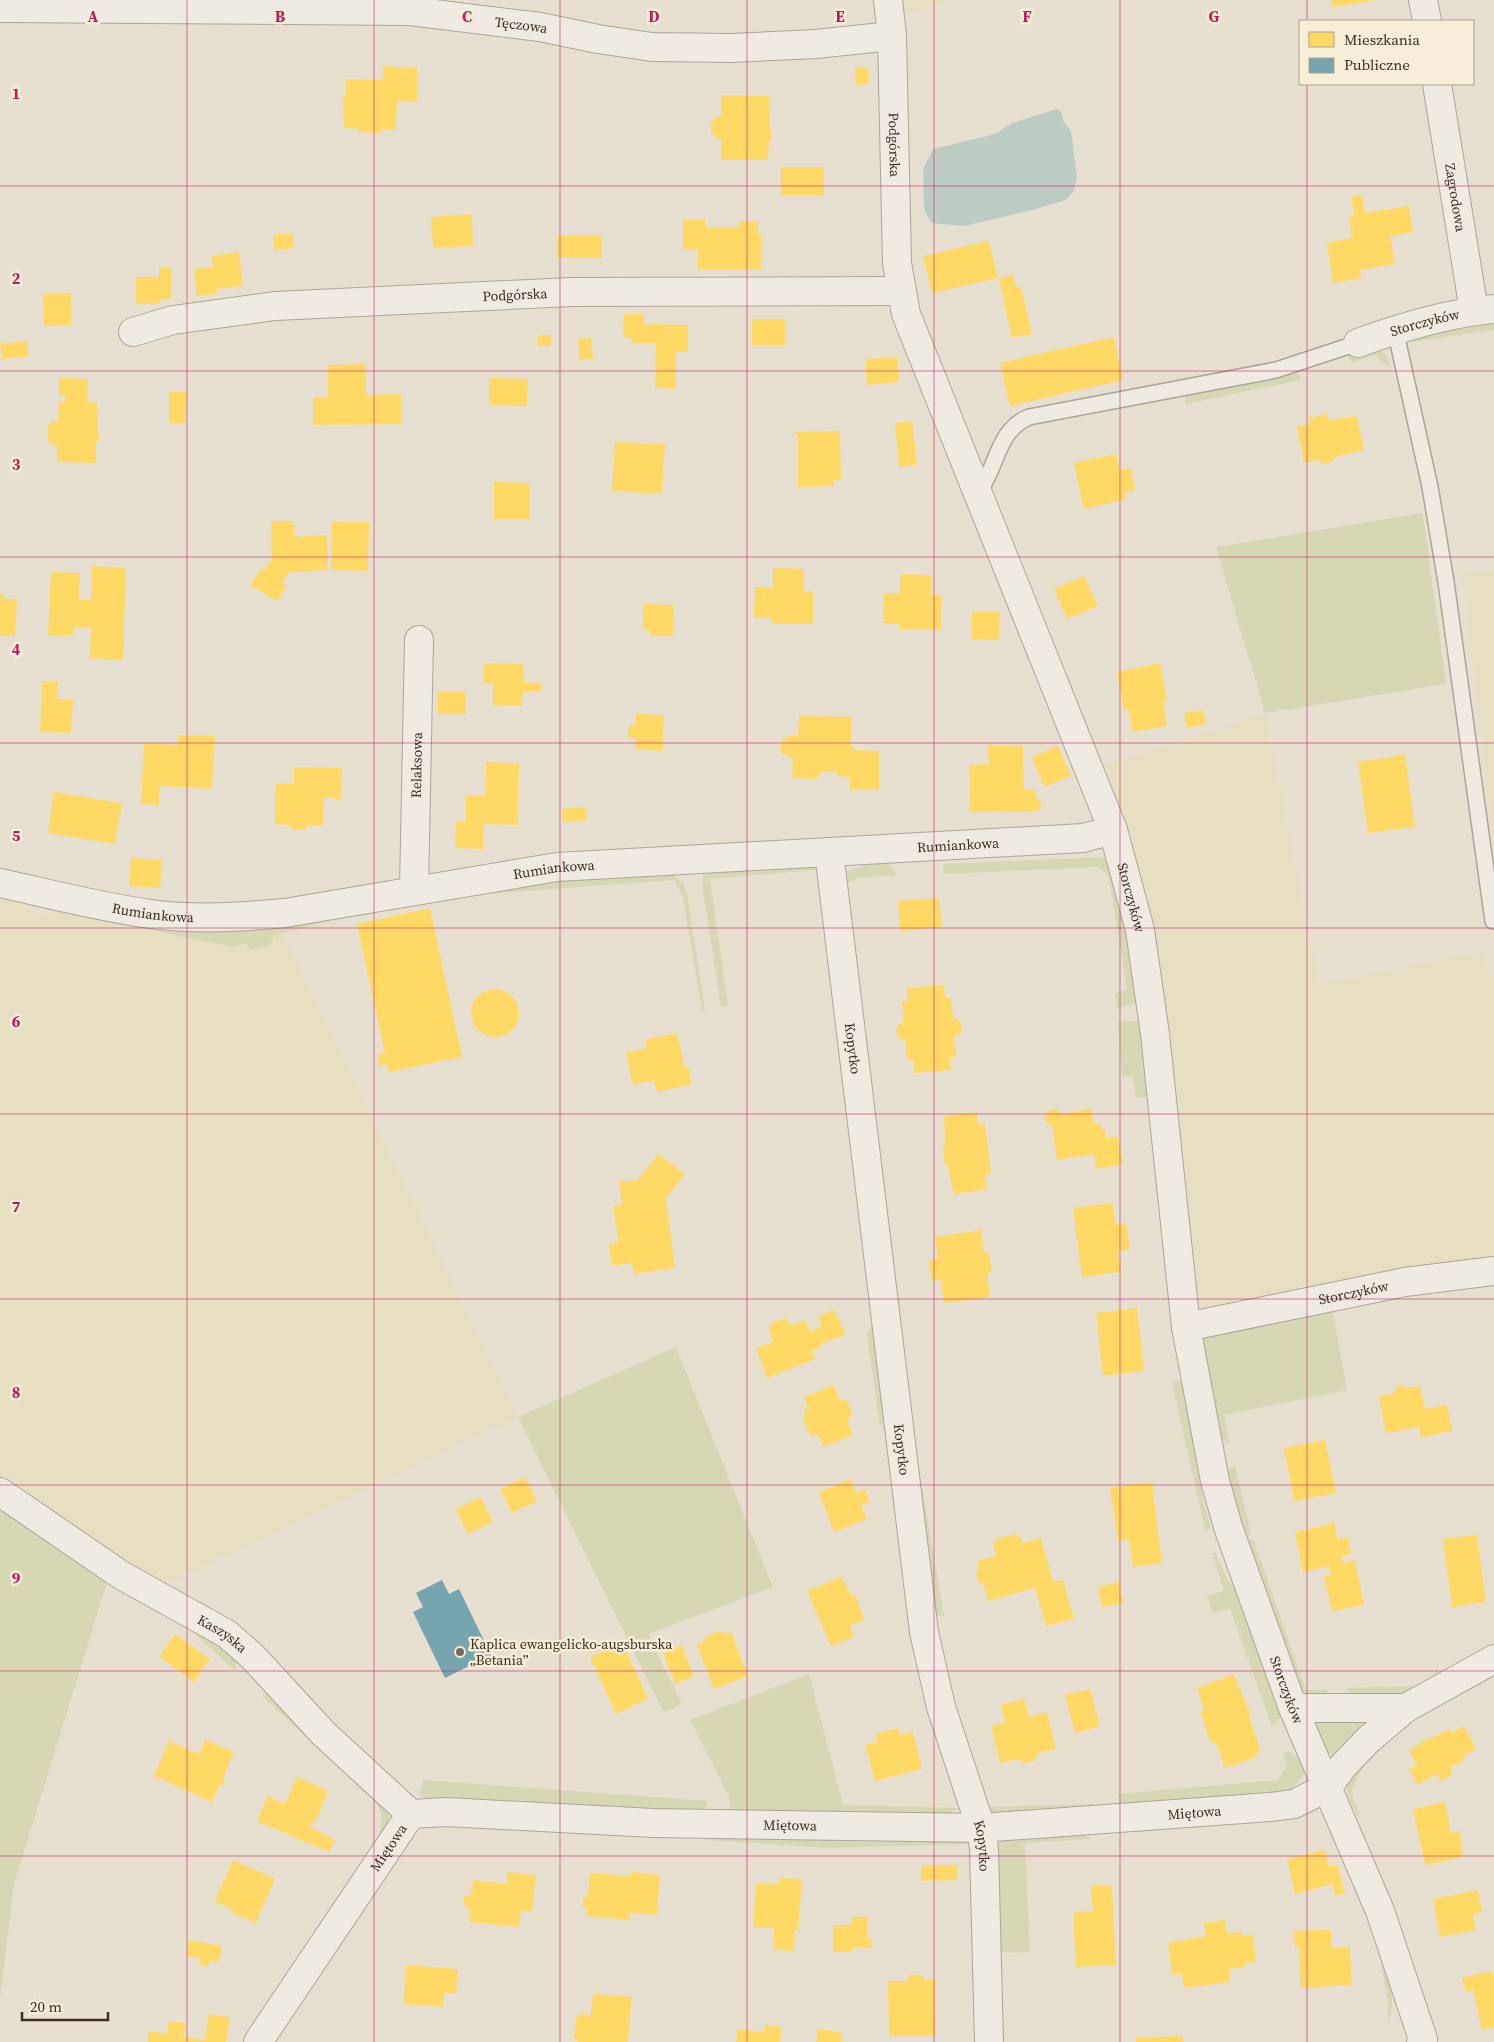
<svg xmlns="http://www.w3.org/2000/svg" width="1494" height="2042" font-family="'Source Serif 4',serif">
  <rect width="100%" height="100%" fill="#e7e0d1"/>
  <!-- farmland -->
  <path fill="#e6dfc2" d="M898 0H951L900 16Z
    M1494 570V841L1462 574Z
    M1265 713 1319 985 1484 951 1489 976 1494 975V1262L1201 1312 1196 1308 1124 837 1105 765Z
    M0 898 16 901 29 910 45 914 59 910 231 947 282 933 518 1417 160 1587 0 1481Z"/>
  <!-- green -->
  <path fill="#d6d7b3" d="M1494 319V330L1413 342 1408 333Z
    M1374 344 1385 353 1391 369 1374 355 1352 363 1347 354Z
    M1298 371 1301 380 1185 404 1186 396Z
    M1423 513 1446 684 1265 713 1216 547Z
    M1102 857 1113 862 1121 881 1138 1003 1117 1008 1115 993 1127 990 1109 876 1098 867 943 874 944 864Z
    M887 861 897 876 860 877 843 886 844 873 871 863Z
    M818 864V870L710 879 728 1006 721 1007 702 884 703 876 708 872Z
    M672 874 683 883 687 893 705 1010 702 1011 683 898 674 880 418 899 274 935 270 946 250 950 246 943 231 947 59 910 138 921 558 875Z
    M1118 1021H1140L1147 1097H1136L1133 1076 1122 1077Z
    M1332 1307 1347 1390 1224 1415 1230 1444 1222 1440 1216 1431 1202 1338 1210 1330Z
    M877 1325 885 1423 880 1425 867 1334 871 1326Z
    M676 1347 773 1587 648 1634 682 1704 664 1713 518 1417Z
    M1182 1380 1203 1500 1211 1529 1205 1530 1172 1383Z
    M916 1452 944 1616 934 1615Z
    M1235 1466 1251 1534 1239 1537 1226 1474 1229 1469Z
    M0 1501 241 1655 234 1670 193 1632 108 1579 14 1884 0 1998Z
    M1253 1539 1306 1690H1328L1323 1698 1301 1691 1241 1541Z
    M1212 1553H1216L1227 1579 1235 1585 1282 1716 1272 1727 1230 1608 1213 1613 1207 1596 1224 1591Z
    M1438 1664 1435 1684 1406 1697 1354 1699 1346 1688 1414 1686 1432 1679Z
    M809 1674 843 1805 959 1808 949 1814 732 1811 728 1795 690 1720Z
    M270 1693 389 1810 388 1830 376 1842C382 1827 384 1818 377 1804L262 1696Z
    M1435 1703 1439 1704C1397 1725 1368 1748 1351 1793L1360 1815H1357C1354 1808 1347 1798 1347 1790 1345 1755 1408 1716 1435 1703Z
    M1380 1715 1336 1755 1324 1752 1313 1726 1314 1720Z
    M1288 1751 1305 1763 1306 1772 1284 1798 1122 1812 1118 1794 1278 1780 1287 1766 1282 1754Z
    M424 1780 707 1801 705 1813 427 1801 419 1793Z
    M1094 1804 1091 1810 987 1814V1807Z
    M1075 1830 1091 1839 1025 1843 1030 1952 994 1953 996 1845 1003 1838Z
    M710 1833 959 1838 970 1844 825 1848 707 1840Z
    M1379 1952C1391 1977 1397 1996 1388 2023V2001Z"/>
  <!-- water -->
  <path fill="#bcccc2" d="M1057 109 1062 113 1063 121 1071 131 1077 177 1074 191 1066 200 1036 209 965 226 931 223 924 209 923 169 933 149 995 134 1012 123Z"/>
  <!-- homes -->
  <path fill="#ffd966" d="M1331 0H1373V1L1332 7Z
    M383 66 417 68V102L397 101 396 130 381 129V133L359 132V129L344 128 343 95H346V79L383 80Z
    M855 67H868L869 84 856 85Z
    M721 95 769 96 771 140H769L768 160H721V140L711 133V121L721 115Z
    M781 167H824V195H781Z
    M1362 195 1365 213 1409 206 1413 232 1390 236 1395 264 1360 270 1361 278 1333 283 1327 243 1352 238 1349 216 1354 215 1351 197Z
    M472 214 473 246 433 248 431 217Z
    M683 220H705V227H739V221H758V234H761V270L698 269V250H683Z
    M293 233 294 248 274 250 273 235Z
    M557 235H602V258H557Z
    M989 241 998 278 932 293 923 256Z
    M239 252 243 286 216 289 217 294 197 296 194 269 213 267 212 256Z
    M159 268H171V299L159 300V304H136V277H159Z
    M1013 275 1016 288 1021 287 1032 334 1012 338 999 278Z
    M71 293V325L44 326 43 294Z
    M624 314H644V324L688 325V352H676V389L655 388 656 343H631V338H623Z
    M752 319H785V345H752Z
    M538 335H551V346H538Z
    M1114 337 1123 380 1010 406 1000 363Z
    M591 338 593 359 580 360 578 339Z
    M27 341 29 356 2 359 0 344Z
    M898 357 899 382 867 385 865 359Z
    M366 364V395L401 394V424L313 425V398H328V365Z
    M59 378 88 379 87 402 97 403 99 442H96V463L57 462V445H51L48 439V426L52 421H58L59 402H65V396H59Z
    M489 378 528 379 527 406 489 405Z
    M169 392H187L186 423H169Z
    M1327 414 1328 420 1357 416 1364 450 1335 457 1332 462 1323 464 1318 460 1304 463 1297 426 1310 424 1308 418Z
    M912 421 917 465 899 467 895 423Z
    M840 431 841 479 834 480V486L798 487V434H794V432Z
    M615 442 665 444 662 494 612 491Z
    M1116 454 1120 470 1131 468 1135 490 1125 493 1126 499 1084 509 1074 463Z
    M494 482 530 483V519H494Z
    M271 521H294L295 537 327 535 328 570 289 572 282 583 287 586 277 601 250 585 261 569 264 571 272 559Z
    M332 521 369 522 368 571 331 570Z
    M92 566 126 568 123 660 90 658 91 628 73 627V635H48L51 572 80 573 79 600H91Z
    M773 568 804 569V591H813V624H772V618H754L755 587H773Z
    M901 574 931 575V594L941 595V630L900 629V624L883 623 884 593H900Z
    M1084 576 1098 606 1067 619 1054 589Z
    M0 593H4V599H17L15 636 0 635Z
    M644 604 674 605 673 635H649V629H643Z
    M972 612H1000L999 640 971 639Z
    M484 663 524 664 523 682 541 683V692L523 691 522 706 493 705V683H483Z
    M1160 663 1167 701H1163L1167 726 1133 732 1128 709 1124 710 1117 672Z
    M42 681 58 682 57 699 73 700 71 733 40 732Z
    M437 692H466V714H438Z
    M1203 710 1206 724 1187 728 1184 713Z
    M636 714 664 715 663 751 635 749V738H628L629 724 636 725Z
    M799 716 852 717 851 746 856 750 879 751V790L850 789V777L837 776V771H822L816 779 792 778 793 758H787L788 756 781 753 780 747 782 741 788 736H798Z
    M178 735 215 736 212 789 160 786 159 805 141 804 144 743 177 745Z
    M1023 745 1024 790H1036V798L1040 800 1041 808 1036 811 970 812 969 765 989 764 988 746Z
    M1058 746 1071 776 1044 787 1032 757Z
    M1405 755 1415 827 1368 833 1358 762Z
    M486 762 519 763 518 825 484 824 483 849 455 848 456 822H466V796H485Z
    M294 767 342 768 341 799 324 798 323 826 308 825 304 830H294L289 825 275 824 276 783 294 784Z
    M54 792 122 803 115 844 48 833Z
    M586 807 587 820 563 822 562 809Z
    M131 858 162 860 160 888 129 886Z
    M939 898 942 927 900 931 898 901Z
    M430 908 462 1057 389 1072 387 1064 379 1066 377 1055 385 1053 357 924Z
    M944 985 945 998H951L953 1018 959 1020 962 1026 960 1034 954 1036 956 1057H950L951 1070 914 1073 913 1060H907L905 1040 898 1038 896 1031 898 1025 904 1021 902 1001H908L907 988Z
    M471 1013a24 24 0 1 1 48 0a24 24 0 1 1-48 0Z
    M677 1033 685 1068 688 1067 692 1084 657 1092 654 1080 633 1085 626 1053 647 1048 645 1040Z
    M1091 1108 1094 1124 1099 1123 1105 1132 1106 1138 1118 1136 1123 1164 1096 1169 1094 1154 1057 1160 1052 1126 1046 1122 1044 1116 1050 1110 1056 1109 1064 1114Z
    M976 1112 978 1125 985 1124 991 1174 985 1175 987 1189 954 1194 948 1166H945L943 1144H945L944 1116Z
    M658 1154 685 1174 666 1198 675 1268 634 1274 632 1263 612 1266 609 1244 619 1242 613 1206 622 1205 619 1182 638 1180Z
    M1113 1203 1115 1224 1126 1223 1130 1250 1118 1251 1121 1272 1082 1277 1073 1208Z
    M981 1230 984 1253 989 1252 992 1272 987 1273 990 1297 944 1303 941 1279 932 1281 929 1260 938 1259 935 1237Z
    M1137 1308 1144 1371 1103 1376 1096 1313Z
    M834 1310 846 1334 820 1344 821 1347 812 1351 815 1359 767 1378 756 1348 773 1342 769 1330 772 1323 784 1318 792 1325 805 1320 810 1331 822 1326 818 1316Z
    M1399 1384 1404 1388 1420 1386 1425 1409 1447 1405 1452 1431 1421 1437 1419 1427 1386 1433 1379 1396 1393 1394Z
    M834 1385 840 1401 846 1399 853 1416 847 1418 853 1435 823 1447 818 1434 813 1436 808 1431 803 1420 805 1415 803 1411 809 1409 804 1397Z
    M1325 1440 1336 1493 1294 1501 1284 1448Z
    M525 1477 537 1501 512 1513 500 1489Z
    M851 1479 856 1493 865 1489 870 1502 861 1505 867 1519 834 1532 819 1492Z
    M1152 1482 1162 1563 1133 1567 1129 1539 1118 1541 1110 1488Z
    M481 1497 493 1522 468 1534 456 1509Z
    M1334 1523 1338 1540 1348 1537 1351 1554 1341 1556 1343 1563 1355 1561 1364 1605 1332 1611 1324 1576 1331 1575 1329 1566 1303 1572 1295 1532Z
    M1015 1534 1021 1538 1022 1543 1041 1538 1053 1582 1063 1580 1074 1619 1046 1626 1035 1588 988 1601 984 1585 979 1583 976 1573 979 1568 977 1561 996 1556 993 1545 997 1539Z
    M1477 1535 1486 1602 1452 1607 1443 1539Z
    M842 1577 851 1596 855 1594 865 1620 850 1625 854 1637 831 1646 807 1591Z
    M1119 1582 1123 1603 1102 1607 1098 1587Z
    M719 1631 726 1634 731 1632 748 1676 714 1689 697 1645 702 1643 706 1637Z
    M175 1634 210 1659 194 1682 159 1657Z
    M622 1642 648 1699 616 1714 590 1657Z
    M682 1645 694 1677 675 1684 663 1653Z
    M1234 1674 1250 1713 1248 1714 1260 1748 1256 1757 1225 1768 1216 1742 1211 1743 1200 1712 1204 1710 1197 1688Z
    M1090 1689 1100 1726 1075 1733 1065 1695Z
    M1024 1699 1029 1717 1047 1712 1056 1749 1039 1753 1034 1761 1024 1763 1018 1759 1000 1763 991 1726 1005 1723 1001 1705Z
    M1464 1726 1476 1749 1463 1756 1465 1760 1450 1768 1453 1774 1441 1781 1437 1774 1418 1785 1409 1769 1417 1764 1409 1751 1428 1738 1429 1739 1449 1729 1451 1733Z
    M898 1728 900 1735 913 1732 922 1769 875 1781 865 1744 877 1742 876 1734Z
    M205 1740 234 1752 223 1778 225 1783 219 1786 212 1802 154 1776 169 1741 199 1754Z
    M297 1777 328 1791 315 1822 313 1821 310 1827 335 1840 329 1852 257 1821 268 1796 285 1804Z
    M1445 1802 1451 1833 1460 1831 1463 1857 1425 1865 1413 1809Z
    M1325 1850 1329 1866 1338 1865 1345 1893 1335 1896 1333 1884 1295 1894 1287 1859Z
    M233 1860 275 1879 256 1923 231 1912 232 1909 215 1901Z
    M921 1865H957V1880L921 1881Z
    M507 1872 536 1875 532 1912 521 1910 519 1927 469 1922 470 1909 463 1904 464 1897 471 1894 473 1880 507 1884Z
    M632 1872 660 1875 657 1915 630 1913V1920L586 1916 587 1910 583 1906V1899L588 1895 590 1873 631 1876Z
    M780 1878 802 1879 798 1931 795 1930 794 1951 773 1950 774 1928 753 1927 756 1883 780 1884Z
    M1112 1885 1116 1965 1076 1967 1073 1912 1093 1911 1091 1886Z
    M1478 1890 1482 1912 1473 1914 1476 1930 1440 1937 1433 1899Z
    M851 1917H867V1938H872V1947H853V1952H833V1925H851Z
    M1225 1920 1227 1934 1242 1932 1243 1936 1253 1935 1256 1962 1244 1963 1245 1967 1229 1969 1230 1982 1184 1988 1182 1973 1172 1975 1168 1943 1206 1936 1204 1923Z
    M1331 1929 1332 1948 1350 1947 1352 1985 1301 1988 1299 1948H1295L1294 1931Z
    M189 1940 222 1946 219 1962 209 1960 208 1967 199 1965 201 1958 186 1956Z
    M406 1965 458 1969 456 1994 444 1993 443 2007 404 2004Z
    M1491 1971 1494 1977V2027L1482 2030 1473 1990 1466 1992 1462 1978Z
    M907 1975H924V1980H935L936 2036H889L888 1981H907Z
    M593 1994 632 1997 628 2042H578L574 2038 576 2018 581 2014 591 2015Z
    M209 2014 230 2017 226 2042H148L149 2031 167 2034 169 2021 186 2023 184 2037 205 2040Z
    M765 2025 782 2027 780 2042H736L737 2029 764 2032Z
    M818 2029 842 2032 841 2042H816Z
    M1182 2036 1183 2042H1136V2038Z"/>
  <!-- public -->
  <path fill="#76a5af" d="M442 1580 449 1594 459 1589 491 1655 445 1678 413 1612 423 1607 416 1593Z"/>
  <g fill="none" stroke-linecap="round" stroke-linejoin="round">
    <!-- lane casing -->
    <g stroke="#ada599" stroke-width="18">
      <path id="lane" d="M1395 329 1430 487 1446 582 1493 921
        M978 493C998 467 996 431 1029 417L1276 370 1358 343"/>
    </g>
    <!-- street casing -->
    <g stroke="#ada599" stroke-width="30">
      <g id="street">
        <path id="s1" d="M888 0 892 36 897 263 906 314 1113 830 1140 930 1155 1034 1186 1327 1215 1481 1228 1527 1293 1708 1380 1911 1423 2039 1421 2042"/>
        <path d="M1423 0 1427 21"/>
        <path id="s2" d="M0 8 410 11 540 27 598 39 652 47 731 48 816 44 892 36"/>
        <path id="s3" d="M1437 84 1474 311"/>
        <path id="s4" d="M133 332 173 320 275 306 571 292 900 291"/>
        <path id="s5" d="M1358 343C1402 327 1448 313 1494 309"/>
        <path id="s6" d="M829 852 924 1632 941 1707 981 1828 984 1849 989 2042"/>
        <path id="s7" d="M0 883C50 894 100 907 151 914 195 920 241 917 285 913L557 867 1083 838 1113 830"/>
        <path id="s8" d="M414 890 419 640"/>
        <path id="s9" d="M1186 1327 1405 1282 1494 1271"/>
        <path id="s10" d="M0 1492 121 1575 227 1634 253 1657 324 1734 411 1814"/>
        <path d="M1293 1708H1406"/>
        <path id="s11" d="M258 2042 411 1814 446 1812 653 1823 981 1828 1270 1807 1294 1804 1328 1787 1343 1766 1369 1739 1406 1708 1494 1659"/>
      </g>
    </g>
    <!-- lane -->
    <use href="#lane" stroke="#efebe3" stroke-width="15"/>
    <!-- street -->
    <use href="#street" stroke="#efebe3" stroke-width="28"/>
  </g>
  <!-- grid -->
  <path fill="none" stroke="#c2185b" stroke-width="1" stroke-opacity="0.55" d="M187 0V2042M374 0V2042M560 0V2042M747 0V2042M934 0V2042M1120 0V2042M1307 0V21M1307 84V2042M0 186H1494M0 371H1494M0 557H1494M0 743H1494M0 928H1494M0 1114H1494M0 1299H1494M0 1485H1494M0 1671H1494M0 1856H1494"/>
  <!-- markers -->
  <circle fill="#786c5e" stroke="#f7eed8" stroke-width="2" cx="460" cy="1652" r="5"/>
  <g text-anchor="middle" stroke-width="5" stroke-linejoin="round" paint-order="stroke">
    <!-- street labels -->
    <g font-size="14" fill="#3d2e20" stroke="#f7eed8">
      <text dy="5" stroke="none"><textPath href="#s2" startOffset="522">Tęczowa</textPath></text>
      <text dy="5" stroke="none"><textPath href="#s1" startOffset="145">Podgórska</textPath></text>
      <text dy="5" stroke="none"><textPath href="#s3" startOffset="115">Zagrodowa</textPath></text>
      <text dy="5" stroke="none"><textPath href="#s4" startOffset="385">Podgórska</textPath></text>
      <text dy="5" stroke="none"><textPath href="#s5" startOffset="70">Storczyków</textPath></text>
      <text dy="5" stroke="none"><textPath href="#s8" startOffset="125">Relaksowa</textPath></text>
      <text dy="5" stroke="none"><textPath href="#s7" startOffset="966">Rumiankowa</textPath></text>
      <text dy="5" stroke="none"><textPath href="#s7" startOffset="561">Rumiankowa</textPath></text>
      <text dy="5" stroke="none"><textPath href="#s1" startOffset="941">Storczyków</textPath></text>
      <text dy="5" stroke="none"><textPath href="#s7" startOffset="156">Rumiankowa</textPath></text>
      <text dy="5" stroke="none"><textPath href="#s6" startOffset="198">Kopytko</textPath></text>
      <text dy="5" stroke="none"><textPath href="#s9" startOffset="171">Storczyków</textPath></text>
      <text dy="5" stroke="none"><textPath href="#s6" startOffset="602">Kopytko</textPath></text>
      <text dy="5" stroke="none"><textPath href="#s10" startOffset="264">Kaszyska</textPath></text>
      <text dy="5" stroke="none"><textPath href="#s1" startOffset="1752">Storczyków</textPath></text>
      <text dy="5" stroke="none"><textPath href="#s11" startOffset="1059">Miętowa</textPath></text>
      <text dy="5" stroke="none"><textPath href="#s11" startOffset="654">Miętowa</textPath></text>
      <text dy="5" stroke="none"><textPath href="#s6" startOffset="1008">Kopytko</textPath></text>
      <text dy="5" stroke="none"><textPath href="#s11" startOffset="234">Miętowa</textPath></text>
    </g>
    <!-- poi labels -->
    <g font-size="14" fill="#3d2e20" stroke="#f7eed8" text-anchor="start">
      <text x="470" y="1649">Kaplica ewangelicko-augsburska<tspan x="470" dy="16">„Betania”</tspan></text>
    </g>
  </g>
  <g font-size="16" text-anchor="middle" font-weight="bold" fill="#c2185b" stroke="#f7eed8" stroke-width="5" stroke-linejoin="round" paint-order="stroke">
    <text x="93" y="22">A</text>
    <text x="280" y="22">B</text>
    <text x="467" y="22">C</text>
    <text x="654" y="22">D</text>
    <text x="840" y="22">E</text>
    <text x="1027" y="22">F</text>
    <text x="1214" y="22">G</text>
    <text x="16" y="99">1</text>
    <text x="16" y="284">2</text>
    <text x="16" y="470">3</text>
    <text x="16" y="655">4</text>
    <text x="16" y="841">5</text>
    <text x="16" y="1027">6</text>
    <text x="16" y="1212">7</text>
    <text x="16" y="1398">8</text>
    <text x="16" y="1584">9</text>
  </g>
  <!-- legend -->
  <rect x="1299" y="20" width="175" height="65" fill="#f7eed8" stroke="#ada18e"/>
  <rect x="1309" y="32" width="25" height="15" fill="#ffd966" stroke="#ada18e"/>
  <text x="1344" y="45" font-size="15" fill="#3d2e20">Mieszkania</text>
  <rect x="1309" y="58" width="25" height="15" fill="#76a5af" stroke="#ada18e"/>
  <text x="1344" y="70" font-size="15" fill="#3d2e20">Publiczne</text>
  <!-- scale -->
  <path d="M22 2012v8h86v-8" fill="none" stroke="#3d2e20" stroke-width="2.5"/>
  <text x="30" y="2012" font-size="15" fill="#3d2e20" stroke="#f7eed8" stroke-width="4" paint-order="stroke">20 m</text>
</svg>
